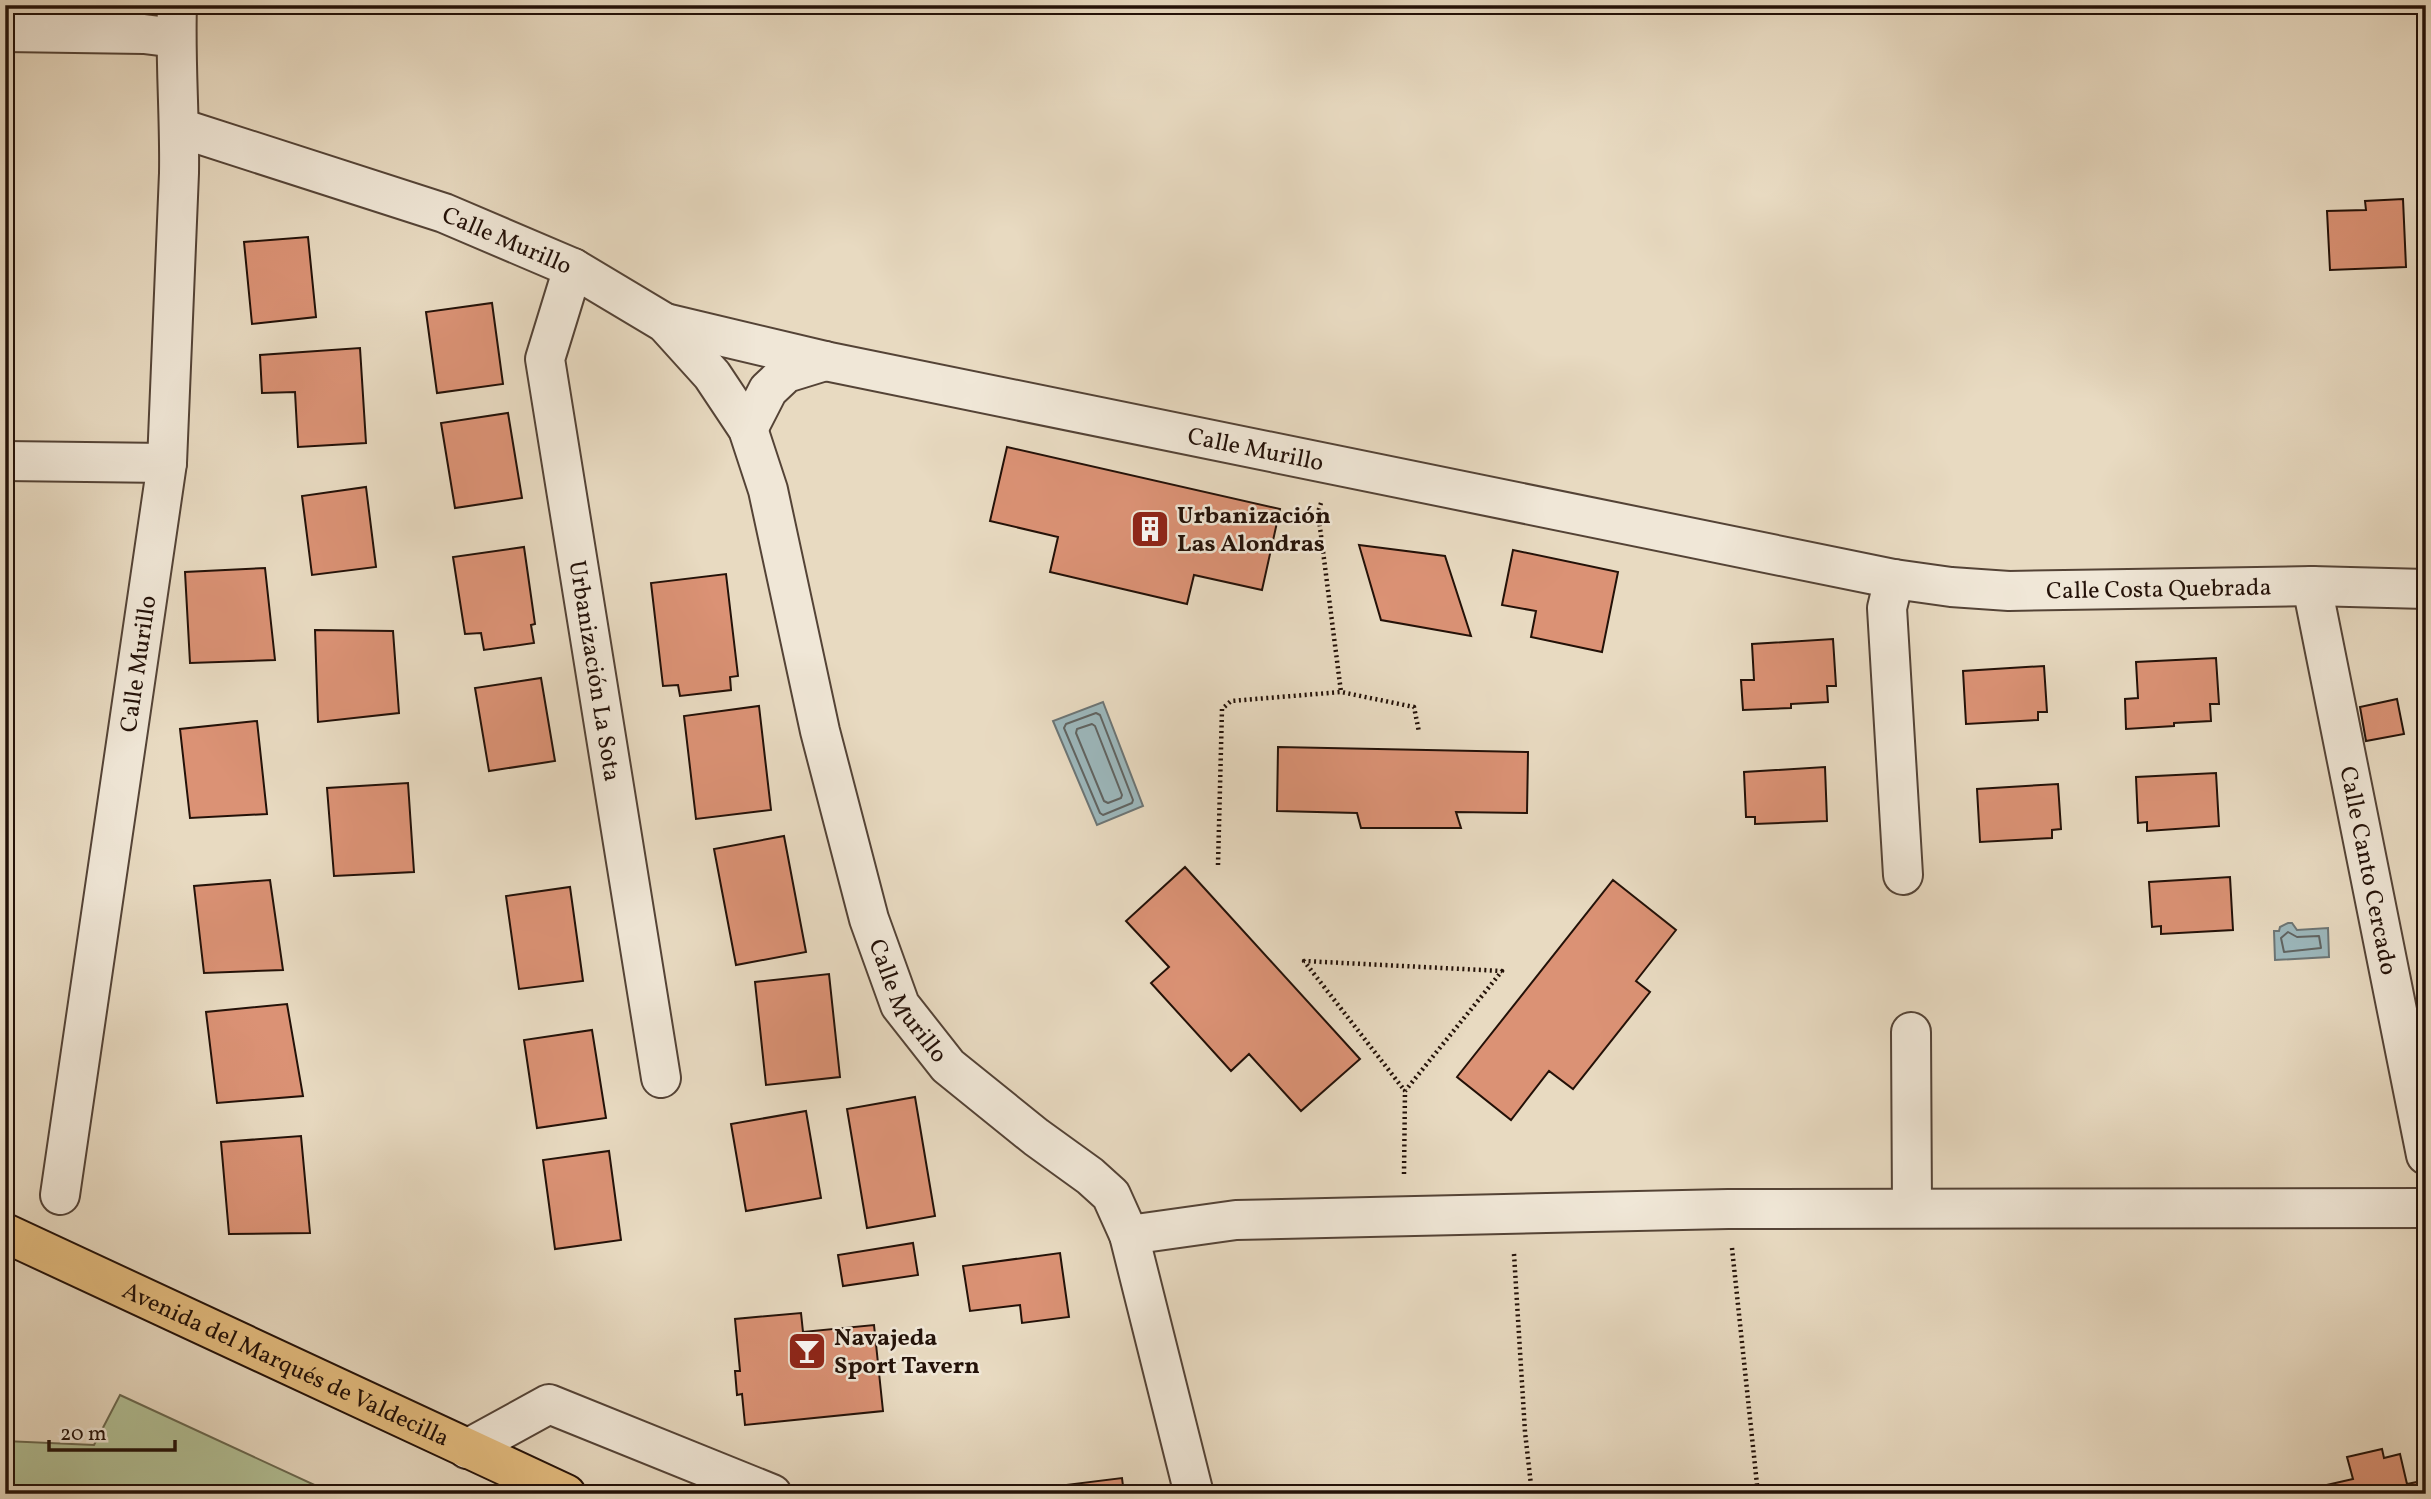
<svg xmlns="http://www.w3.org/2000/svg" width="2431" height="1499" font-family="Vollkorn,serif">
  <rect width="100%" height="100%" fill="#e8dac1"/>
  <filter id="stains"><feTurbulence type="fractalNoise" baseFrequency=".00286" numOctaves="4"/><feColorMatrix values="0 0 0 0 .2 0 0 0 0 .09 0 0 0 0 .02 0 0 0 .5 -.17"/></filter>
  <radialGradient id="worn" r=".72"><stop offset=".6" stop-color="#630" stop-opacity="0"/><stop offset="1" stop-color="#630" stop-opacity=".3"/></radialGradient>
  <!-- green -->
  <path fill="#b2c096" stroke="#6a684f" stroke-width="2" d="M120 1395 334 1494H5V1441L94 1445Z"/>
  <!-- water -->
  <path fill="#9cb8bd" stroke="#6c7575" stroke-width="2" d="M1103 702 1143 806 1097 825 1053 721Z
    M2288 923H2292L2297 930 2328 928 2329 957 2275 960 2274 931H2279L2280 927Z"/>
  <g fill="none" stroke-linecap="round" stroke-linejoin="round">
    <!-- shore -->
    <path stroke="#606462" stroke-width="2" d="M1096 713 1100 715 1133 800 1132 803 1103 815 1100 813 1064 728 1066 724Z
      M1092 724 1095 726 1122 795 1121 798 1108 803 1104 801 1076 733 1077 729Z
      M2288 932 2297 937 2319 936 2321 948 2284 952 2281 938Z"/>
  </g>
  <!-- building -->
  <path fill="#db9275" stroke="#231108" stroke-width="2" d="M2403 199 2406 267 2330 270 2327 211 2366 210 2365 201Z
    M308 237 316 317 252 324 244 242Z
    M492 303 503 384 437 393 426 312Z
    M360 348 366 443 298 447 295 392 262 393 260 355Z
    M508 413 522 498 455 508 441 423Z
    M1007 447 1280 509 1262 590 1194 575 1187 604 1050 572 1058 537 990 521Z
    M366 487 376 567 312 575 302 496Z
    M1359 545 1445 556 1471 636 1381 620Z
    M524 547 535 624 531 625 534 643 484 650 481 633 465 634 453 557Z
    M1513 550 1618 572 1602 652 1531 637 1536 611 1502 605Z
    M265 568 275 660 190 663 185 572Z
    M726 574 738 676 730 677 731 690 680 696 678 685 663 686 651 583Z
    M315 630 393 631 399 713 318 722Z
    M1833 639 1836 686H1827L1828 702 1791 704V708L1743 710 1741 680H1754L1752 644Z
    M2216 658 2219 704H2210L2211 721 2174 723V726L2126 729 2125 699 2138 698 2136 662Z
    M2044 666 2047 712H2038V720L1966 724 1963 671Z
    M541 678 555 761 489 771 475 688Z
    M2397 699 2404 734 2366 741 2360 707Z
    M759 706 771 810 696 819 684 716Z
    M257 721 267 814 190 818 180 729Z
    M1278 747 1528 752 1527 813 1456 812 1461 828H1361L1357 813 1277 811Z
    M1825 767 1827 821 1755 824V817H1746L1744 772Z
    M2216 773 2219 826 2147 831V822L2138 823 2136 777Z
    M408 783 414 872 334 876 327 788Z
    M2058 784 2061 829 2052 830V838L1980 842 1977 789Z
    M784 836 806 952 736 965 714 849Z
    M1185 867 1360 1059 1301 1111 1249 1054 1231 1071 1151 983 1169 967 1126 921Z
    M2230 877 2233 930 2161 934V926L2152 927 2149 882Z
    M270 880 283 970 204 973 194 886Z
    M1613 880 1676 930 1636 981 1650 992 1573 1089 1549 1071 1511 1120 1457 1077Z
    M570 887 583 981 519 989 506 896Z
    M829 974 840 1077 766 1085 755 982Z
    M287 1004 303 1096 217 1103 206 1012Z
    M592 1030 606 1118 537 1128 524 1040Z
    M915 1097 935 1216 867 1228 847 1109Z
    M806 1111 821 1198 746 1211 731 1124Z
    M301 1136 310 1233 229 1234 221 1142Z
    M609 1151 621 1240 555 1249 543 1160Z
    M913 1243 918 1275 843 1286 838 1255Z
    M1060 1253 1069 1317 1022 1323 1020 1305 970 1311 963 1266Z
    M801 1313 803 1332 874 1325 883 1411 745 1425 742 1394 737 1395 735 1371H740L735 1319Z
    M2382 1449 2384 1458 2400 1454 2407 1484 2417 1482 2419 1494H2323L2322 1486 2353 1479 2347 1457Z
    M1122 1478 1124 1494H1026L1025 1490Z"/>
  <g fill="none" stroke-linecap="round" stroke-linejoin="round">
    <!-- minor casing -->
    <g stroke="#544336" stroke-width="42">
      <g id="minor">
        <path d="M5 32 144 34 176 38"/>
        <path id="s1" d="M180 128 444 213 573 268 665 323 712 375 748 429 768 490 820 731 869 919 900 1005 948 1066 1036 1137 1090 1176 1111 1195 1129 1235 1194 1494"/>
        <path id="s2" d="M573 268 545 359 661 1078"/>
        <path id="s3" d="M665 323 825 361 1894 579 1951 587 2009 591 2312 586 2426 589"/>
        <path d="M748 429 768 390 786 373 825 361"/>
        <path d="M5 461 167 463"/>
        <path d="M1894 579 1887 608 1903 875"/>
        <path id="s4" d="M2312 586 2426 1155"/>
        <path d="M1911 1032 1912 1208"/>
        <path id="s5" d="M60 1195 167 463 179 173C180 117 175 61 177 5"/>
        <path d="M1129 1235 1236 1220 1728 1209 2426 1208"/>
        <path d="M467 1449 549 1404 772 1494"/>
      </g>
    </g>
    <!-- major casing -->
    <g stroke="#231108" stroke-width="42">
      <g id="major">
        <path id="s6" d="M5 1233 566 1494"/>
      </g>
    </g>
    <!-- path -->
    <path stroke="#231108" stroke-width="4.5" stroke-dasharray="2 3.5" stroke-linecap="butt" d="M1321 503 1318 512 1341 692
      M1218 865 1222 709 1231 701 1341 692 1414 707 1419 732
      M1404 1174 1405 1091 1502 971 1304 961 1405 1091
      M1732 1248 1758 1494
      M1514 1254 1525 1432 1532 1494"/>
    <!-- minor -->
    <use href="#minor" stroke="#f0e7d7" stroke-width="38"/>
    <!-- major -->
    <use href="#major" stroke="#e4bd80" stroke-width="38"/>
  </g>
  <!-- icons -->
  <defs>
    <g id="building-square" transform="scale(2.0125)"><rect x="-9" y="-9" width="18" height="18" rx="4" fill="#8f2418" stroke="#f0e7d7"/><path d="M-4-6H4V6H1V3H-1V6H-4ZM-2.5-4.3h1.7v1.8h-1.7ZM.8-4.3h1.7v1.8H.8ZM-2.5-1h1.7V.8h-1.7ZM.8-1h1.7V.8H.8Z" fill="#fff"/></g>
    <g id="bar-square" transform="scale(2.0125)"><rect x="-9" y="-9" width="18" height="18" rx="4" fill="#8f2418" stroke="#f0e7d7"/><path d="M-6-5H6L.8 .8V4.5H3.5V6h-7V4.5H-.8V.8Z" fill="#fff"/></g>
  </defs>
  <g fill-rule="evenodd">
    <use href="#building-square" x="1150" y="529"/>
    <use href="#bar-square" x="807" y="1351"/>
  </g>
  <g text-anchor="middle" stroke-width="5" stroke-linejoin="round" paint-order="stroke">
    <!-- street labels -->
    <g font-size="24" fill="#231108" stroke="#f0e7d7">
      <text dy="8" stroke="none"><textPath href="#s1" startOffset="346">Calle Murillo</textPath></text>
      <text dy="8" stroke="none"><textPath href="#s3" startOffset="604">Calle Murillo</textPath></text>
      <text dy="8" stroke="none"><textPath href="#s3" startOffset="1521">Calle Costa Quebrada</textPath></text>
      <text dy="8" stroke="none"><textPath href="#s5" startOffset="537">Calle Murillo</textPath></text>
      <text dy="8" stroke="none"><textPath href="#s2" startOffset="411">Urbanización La Sota</textPath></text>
      <text dy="8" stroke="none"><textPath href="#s4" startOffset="290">Calle Canto Cercado</textPath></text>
      <text dy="8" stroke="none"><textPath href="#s1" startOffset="1256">Calle Murillo</textPath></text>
      <text dy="8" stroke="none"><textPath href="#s6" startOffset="310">Avenida del Marqués de Valdecilla</textPath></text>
    </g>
    <!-- poi labels -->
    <g font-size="24" font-weight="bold" fill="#231108" stroke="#f0e7d7" text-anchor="start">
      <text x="1177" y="523">Urbanización<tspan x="1177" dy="28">Las Alondras</tspan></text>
      <text x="834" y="1345">Navajeda<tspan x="834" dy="28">Sport Tavern</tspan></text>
    </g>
  </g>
  <!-- margin -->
  <rect width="2431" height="1499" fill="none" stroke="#e8dac1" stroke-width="28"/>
  <rect x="7" y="7" width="2417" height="1485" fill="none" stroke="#231108" stroke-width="3.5"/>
  <rect x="14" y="14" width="2403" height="1471" fill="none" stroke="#231108" stroke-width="2"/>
  <!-- scale -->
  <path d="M49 1440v10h126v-10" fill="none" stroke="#231108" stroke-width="3.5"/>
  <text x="60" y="1440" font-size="21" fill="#231108" stroke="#f0e7d7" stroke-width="5" paint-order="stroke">20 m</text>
  <rect width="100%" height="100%" filter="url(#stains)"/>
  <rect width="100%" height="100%" fill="url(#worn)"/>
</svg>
